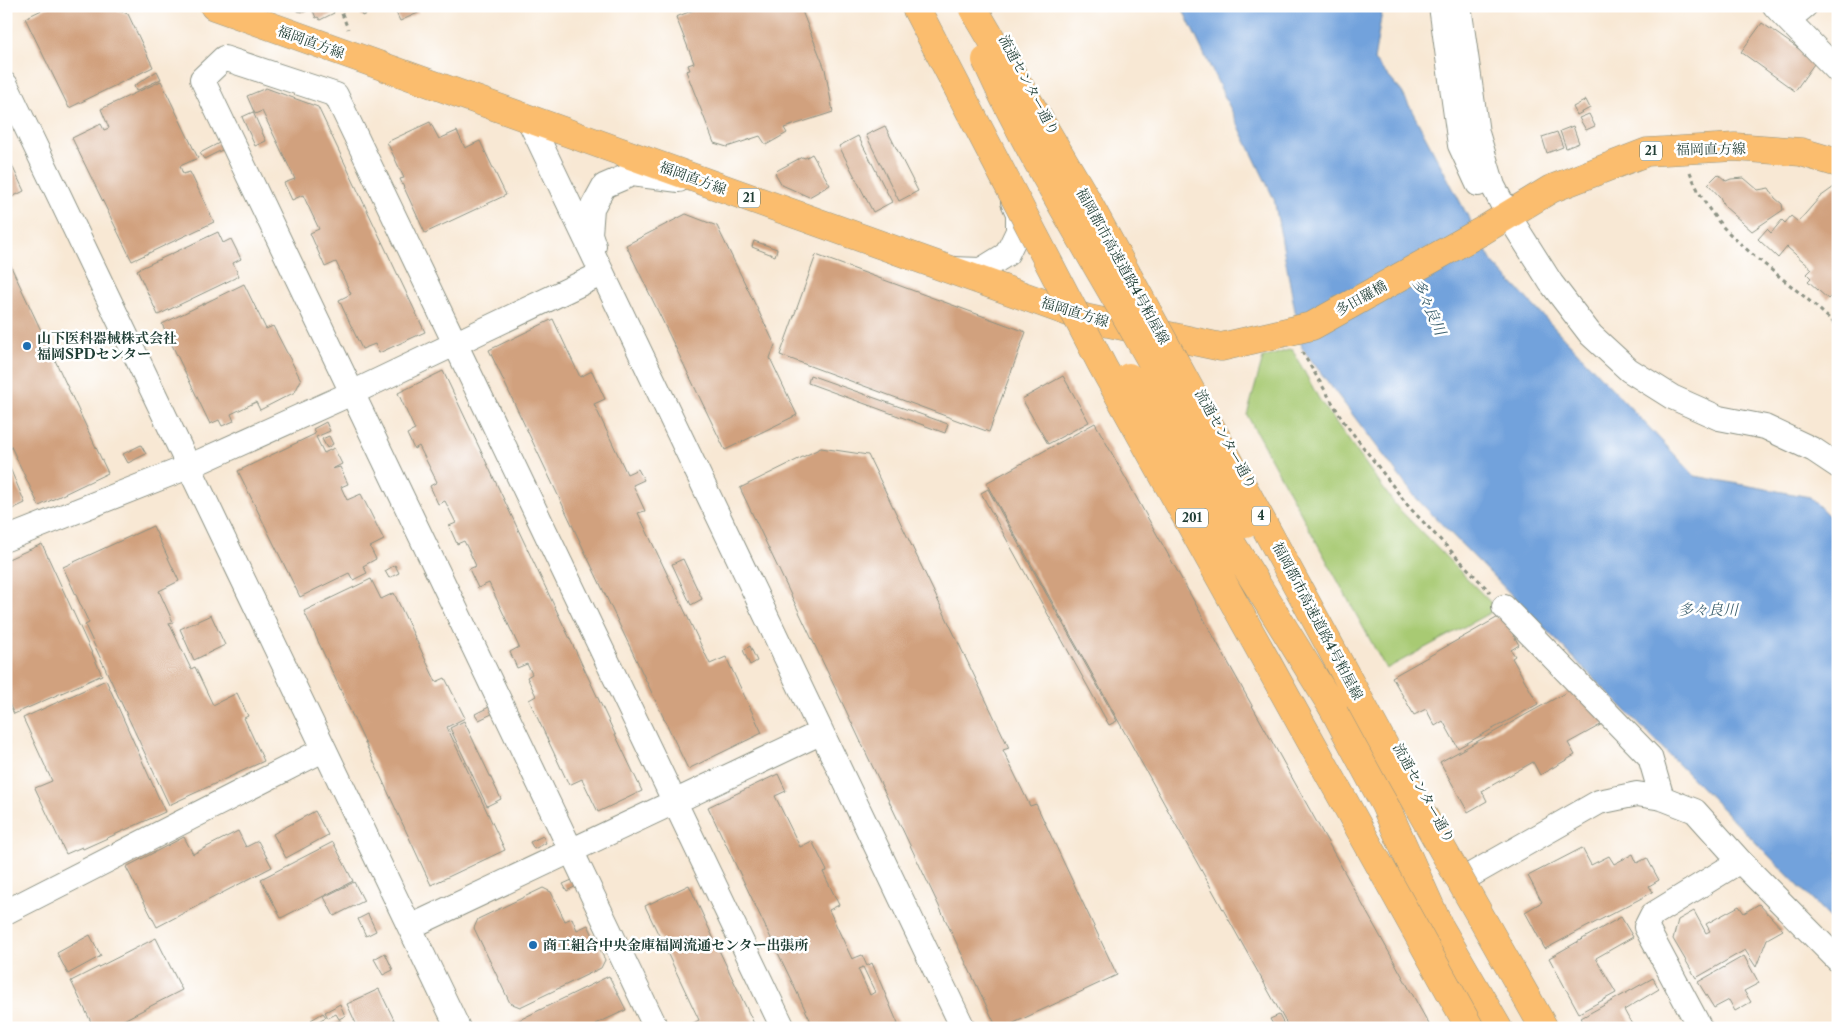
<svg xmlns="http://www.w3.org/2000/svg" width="1844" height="1034" font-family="'Libre Caslon Text','Noto Serif JP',serif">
  <rect width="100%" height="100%" fill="#fff"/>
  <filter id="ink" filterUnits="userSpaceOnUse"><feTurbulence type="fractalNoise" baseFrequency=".02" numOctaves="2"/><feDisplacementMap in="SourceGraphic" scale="10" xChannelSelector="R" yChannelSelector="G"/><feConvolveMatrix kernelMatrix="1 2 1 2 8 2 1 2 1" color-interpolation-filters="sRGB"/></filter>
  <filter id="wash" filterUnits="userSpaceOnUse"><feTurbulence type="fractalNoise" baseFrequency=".0096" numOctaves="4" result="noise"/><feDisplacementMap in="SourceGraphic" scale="20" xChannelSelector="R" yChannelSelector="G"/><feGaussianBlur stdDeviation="1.12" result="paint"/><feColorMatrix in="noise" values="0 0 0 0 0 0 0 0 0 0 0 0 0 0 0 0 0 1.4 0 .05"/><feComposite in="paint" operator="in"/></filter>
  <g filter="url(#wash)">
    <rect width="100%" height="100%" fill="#f8e8d4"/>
    <!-- green -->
    <path fill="#a8ca73" stroke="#648454" d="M1292 349 1319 399 1396 506 1497 609 1386 669 1247 415 1263 358Z"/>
    <!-- water -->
    <path fill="#72a2dc" stroke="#487088" d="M1181 6H1383L1374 60 1402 92 1492 262 1695 476 1810 497 1838 525V926L1416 498 1302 348 1274 199Z"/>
    <g id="blocks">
      <!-- building -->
      <path fill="#d1a17e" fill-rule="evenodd" d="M50 6H106L128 14 153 67 69 108 25 18Z
        M295 6H334L335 10 333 11 334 13 320 20 318 17 316 18 312 8 304 12 297 11Z
        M358 6H383L362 16Z
        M393 6H415L418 13 400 21Z
        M704 6H800L825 69 833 112 784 128 787 133 766 145 760 136 727 147 714 143 686 71 690 70 688 65 694 63 676 17Z
        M1762 23 1816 61 1795 91 1741 52Z
        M157 71 161 79 136 91 134 86Z
        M161 81 198 158 180 166 183 174 190 172 214 222 132 261 72 138 101 124 104 130 109 128 101 109Z
        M266 88 318 107 425 332 379 353 375 344 362 349 339 300 351 294 336 262 325 267 310 233 319 229 303 195 292 200 284 183 295 179 262 111 255 114 247 96Z
        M1586 100 1590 108 1577 115 1573 107Z
        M253 112 266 141 255 146 242 117Z
        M1589 114 1595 126 1586 130 1579 118Z
        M430 122 439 139 457 131 465 148 480 141 506 195 425 233 400 179 404 178 387 142Z
        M885 126 918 191 899 201 866 135Z
        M1573 126 1579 143 1566 148 1560 131Z
        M1557 132 1563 147 1547 153 1542 137Z
        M858 136 892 202 873 212 839 146Z
        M221 142 224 149 204 159 200 153Z
        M6 153 24 191 6 200Z
        M812 154 830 185 809 197 782 185 775 173 778 170 802 157 805 158Z
        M1718 174 1726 181 1731 179 1744 178 1758 190 1769 188 1775 198 1782 204 1783 210 1752 231 1724 206 1720 197 1708 184Z
        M1834 187H1838V299L1833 294 1828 299 1808 281 1811 278 1807 274 1812 269 1787 247 1778 258 1758 239 1767 229 1771 233 1782 220 1785 223 1791 216 1798 222 1820 197Z
        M686 214 717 226 775 345 770 358 797 415 725 450 626 245Z
        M218 232 223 243 231 239 241 259 233 263 239 276 158 315 137 270Z
        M754 241 777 249 775 256 752 247Z
        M816 255 1026 332 989 432 780 355Z
        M6 256 108 473 39 506 6 436Z
        M244 284 266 329 273 326 301 380 295 392 260 410 256 402 231 414 234 421 222 426 219 420 210 424 162 324Z
        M553 319 580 377 592 371 605 399 594 404 627 474 638 469 644 480 633 485 645 511 638 513 710 664 726 657 762 733 688 769 489 350Z
        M443 371 642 791 598 812 582 779 569 785 529 700 536 696 527 677 532 674 527 664 517 668 510 652 519 647 489 583 478 588 469 569 476 566 471 555 464 541 457 544 449 526 456 523 445 501 438 504 430 486 437 482 419 446 414 449 407 434 415 430 398 393Z
        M810 375 948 424 945 433 808 383Z
        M1063 376 1089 422 1048 444 1022 399Z
        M326 422 330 431 316 437 324 453 334 448 342 464 332 469 340 467 348 484 341 487 347 500 361 494 384 540 370 547 376 559 363 566 367 573 353 580 349 573 300 597 238 471 315 434 313 429Z
        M1095 423 1390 954 1431 1028H1289L986 483Z
        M329 436 333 444 327 448 322 439Z
        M141 445 146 454 128 463 123 454Z
        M821 448 868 455 1009 748 1003 750 1030 806 1036 804 1117 975 1003 1028H997L740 488Z
        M6 459 25 503 6 512Z
        M988 489 1117 721 1109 725 981 493Z
        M153 526 179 581 159 591 173 622 169 623 191 669 195 667 213 705 237 693 248 716 244 718 264 761 169 805 85 625 89 623 63 567Z
        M42 544 102 675 14 714 6 698V560Z
        M683 559 702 599 691 605 672 564Z
        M395 565 399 573 389 578 385 571Z
        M371 579 381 599 394 593 436 682 445 678 465 718 447 727 505 850 431 885 304 611Z
        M211 615 225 645 194 660 180 629Z
        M1502 615 1519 645 1511 650 1515 656 1512 658 1538 704 1458 748 1443 721 1435 726 1426 709 1414 715 1392 677Z
        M750 646 757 661 750 665 743 650Z
        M106 680 165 812 83 849 82 847 66 854 35 788 52 781 23 718Z
        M1574 688 1606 722 1568 743 1575 755 1540 775 1533 762 1482 791 1487 801 1468 812 1440 762Z
        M491 706 494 713 479 720 475 714Z
        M464 721 501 799 487 806 450 728Z
        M778 774 786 791 775 796 800 847 812 841 827 871 823 872 839 905 829 910 852 959 862 955 867 966 872 963 898 1024 889 1028H814L708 807ZM863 967 875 992 870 995 858 969Z
        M315 811 328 835 286 858 273 834Z
        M238 831 246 847 258 841 272 867 157 927 126 867 184 837 193 854Z
        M543 836 546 843 534 849 530 842Z
        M333 842 353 881 281 918 261 879Z
        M1582 848 1591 865 1609 856 1614 864 1633 854 1637 863 1647 858 1659 880 1649 886 1653 892 1545 949 1525 912 1542 902 1528 876Z
        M572 880 576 886 567 891 563 884Z
        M354 882 364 901 334 916 324 897Z
        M689 885 718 948 756 1028H692L690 1025 699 1020 645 906Z
        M543 888 551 892 565 921 572 918 577 930 588 925 605 960 601 968 520 1007 510 1003 474 928 478 919Z
        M1759 904 1783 930 1767 939 1756 967 1745 950 1696 978 1673 939 1678 920 1694 911 1706 933 1710 931 1706 924 1739 906 1744 913Z
        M368 914 376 931 366 936 358 919Z
        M1621 917 1633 937 1596 958 1616 993 1579 1013 1549 958Z
        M90 935 101 956 68 974 57 953Z
        M156 938 182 990 108 1028H94L71 981Z
        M385 953 393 970 383 975 374 959Z
        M1744 956 1759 983 1744 991 1751 1002 1735 1011 1729 1000 1714 1008 1698 982Z
        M609 976 626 1010 596 1024 598 1028H503Z
        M1653 978 1659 989 1624 1010 1634 1028H1587L1581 1018Z
        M379 989 398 1028H358L347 1004Z
        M340 1004 345 1016 339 1019 336 1014 328 1018 325 1012Z
        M323 1013 326 1017 313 1024 311 1020Z
        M1279 1015 1286 1028H1275L1270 1019Z
        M340 1020 343 1028H324Z"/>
    </g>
  </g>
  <g filter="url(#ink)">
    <use href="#blocks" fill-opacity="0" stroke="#8c9284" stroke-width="1"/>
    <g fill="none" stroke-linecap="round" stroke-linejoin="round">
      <!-- minor casing -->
      <g stroke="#8c9284" stroke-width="26">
        <path id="minor" d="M1441 6 1460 145 1478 184
          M1459 6 1477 133 1493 186 1508 215 1551 283 1591 335 1629 370 1672 397 1719 418 1765 427 1814 450 1838 466
          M1775 6 1788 20 1805 6
          M1788 20 1838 71
          M6 85 458 1028
          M529 120 963 1028
          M594 246 590 234 592 208 604 186 632 174 679 180
          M952 269 981 270 1007 254 1018 231V213L1013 202
          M6 539 188 467 352 393 601 274
          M1504 607 1650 757 1662 798
          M1469 876 1599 802 1637 794 1662 798 1695 811 1740 861 1838 960
          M6 912 323 750
          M410 927 820 733
          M656 1028 202 79 224 58 336 95 783 1028
          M1700 1028 1646 927 1652 915 1740 861"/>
      </g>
      <!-- major casing -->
      <g stroke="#8c9284" stroke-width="29">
        <path id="major" d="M214 6 1085 318 1221 347 1312 326 1482 231 1551 189 1647 152 1735 147 1801 152 1838 163"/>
      </g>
      <!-- highway casing -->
      <g stroke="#8c9284" stroke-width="29">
        <path id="highway" d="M1333 708 1385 805 1438 924 1498 1028"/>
      </g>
      <!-- path -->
      <path stroke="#8c9284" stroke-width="3" stroke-dasharray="4 4" stroke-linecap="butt" d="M339 6 348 29
        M1690 172C1698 193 1711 215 1727 231 1761 265 1803 292 1838 327
        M1302 352 1344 422 1409 507 1490 592"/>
      <!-- minor -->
      <use href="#minor" stroke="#fff" stroke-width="24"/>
      <!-- major -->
      <use href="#major" stroke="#fbbd6e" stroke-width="28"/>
      <!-- highway -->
      <use href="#highway" stroke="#fbbd6e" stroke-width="28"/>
      <!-- highway-bridge casing -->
      <g stroke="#8c9284" stroke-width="29" stroke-linecap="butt">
        <path id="highway-bridge" d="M915 6 1103 367 1470 1028
          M972 6 1085 197 1402 778 1544 1028
          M986 60C1024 144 1073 224 1119 304 1161 377 1201 452 1246 524
          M1129 377 1333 708"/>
      </g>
      <!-- highway-bridge -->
      <use href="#highway-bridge" stroke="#fbbd6e" stroke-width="28"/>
    </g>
  </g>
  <!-- markers -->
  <g fill="#1f6fb2" stroke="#fff" stroke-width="2">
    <circle cx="27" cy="346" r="5"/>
    <circle cx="533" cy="945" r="5"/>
  </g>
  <g text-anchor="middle" stroke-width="5" stroke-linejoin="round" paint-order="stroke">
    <!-- shield labels -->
    <g fill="#fff" stroke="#627771" stroke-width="1">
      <rect x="1640" y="141.5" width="22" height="19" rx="4"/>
      <rect x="738" y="188.5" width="22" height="19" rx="4"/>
      <rect x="1252" y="506.5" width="18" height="19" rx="4"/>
      <rect x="1176" y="508.5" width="32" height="19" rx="4"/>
    </g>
    <g font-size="12" font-weight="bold" fill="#1f3d34">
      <text x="1651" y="155">21</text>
      <text x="749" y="202">21</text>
      <text x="1261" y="520">4</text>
      <text x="1192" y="522">201</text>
    </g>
    <!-- street labels -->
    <g font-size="14" fill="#1f3d34" stroke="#fff">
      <text transform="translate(311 42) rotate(20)" y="5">福岡直方線</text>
      <text transform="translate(1029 85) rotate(62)" y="5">流通センター通り</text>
      <text transform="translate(1711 149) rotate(-1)" y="5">福岡直方線</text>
      <text transform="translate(693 178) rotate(20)" y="5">福岡直方線</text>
      <text transform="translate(1123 266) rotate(61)" y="5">福岡都市高速道路4号粕屋線</text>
      <text transform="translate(1361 298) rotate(-29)" y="5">多田羅橋</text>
      <text transform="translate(1075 312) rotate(17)" y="5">福岡直方線</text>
      <text transform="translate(1226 439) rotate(61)" y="5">流通センター通り</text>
      <text transform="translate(1318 621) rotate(62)" y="5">福岡都市高速道路4号粕屋線</text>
      <text transform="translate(1424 793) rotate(61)" y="5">流通センター通り</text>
    </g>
    <!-- poi labels -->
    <g font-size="14" font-weight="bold" fill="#1f3d34" stroke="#fff" text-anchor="start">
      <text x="37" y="343">山下医科器械株式会社<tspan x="37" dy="16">福岡SPDセンター</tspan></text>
      <text x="543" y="950">商工組合中央金庫福岡流通センター出張所</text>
    </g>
    <!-- water labels -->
    <g font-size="15" font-style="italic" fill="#3c606f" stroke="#fff">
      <text transform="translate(1429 307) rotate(66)" y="5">多々良川</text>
      <text x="1708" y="615">多々良川</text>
    </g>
  </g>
  <!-- margin -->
  <rect width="1844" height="1034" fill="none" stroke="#fff" stroke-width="25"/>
</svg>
